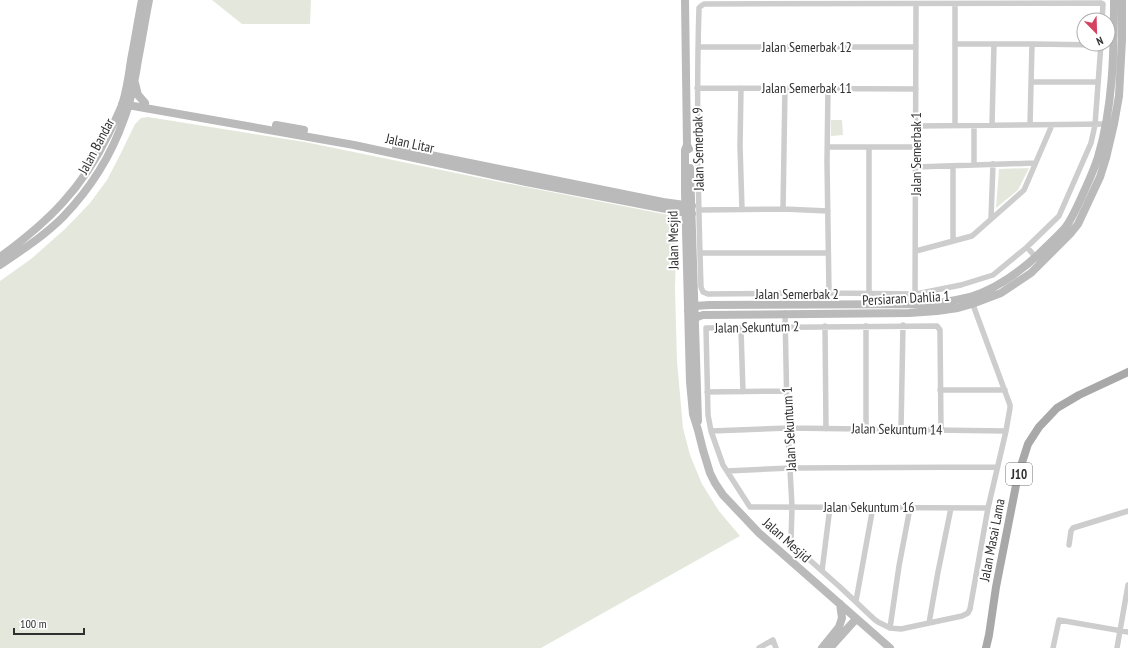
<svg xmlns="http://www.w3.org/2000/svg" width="1128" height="648" font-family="'PT Sans Narrow',sans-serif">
  <rect width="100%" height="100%" fill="#fff"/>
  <!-- green -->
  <path fill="#e4e8dc" d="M212 0H311L310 24H242Z
    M148 117 305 142 505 183 669 215 677 224 675 288 677 361 683 428 690 455 702 484 719 511 740 536 541 648H0V281L31 259 65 229 90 203 107 180 120 155 135 124 141 118Z
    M831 120H842L843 135 831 136Z
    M1029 168 1018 190 996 208 999 169Z"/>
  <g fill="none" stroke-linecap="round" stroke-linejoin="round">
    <!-- street -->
    <path stroke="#cdcdcd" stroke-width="5.5" d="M955 4V125
      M955 44H1034L1100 45
      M1101 44 1095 125 1091 143 1059 216 1027 247 993 275 961 285 916 294 829 293 708 294 703 292 701 287C698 194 696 101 699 8L701 6 704 4 1101 3 1103 4 1102 20
      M698 47H916
      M1031 82H1098
      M697 88 916 89
      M741 88 740 146 742 209
      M828 88 827 162 829 293
      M992 125 994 44
      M1030 125 1032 44
      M916 126 1107 124
      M974 126V165
      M828 147H916
      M869 147V294
      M916 167 1035 163
      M783 209 785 88
      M699 210 783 209 828 211
      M991 219 993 164
      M953 241V166
      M1027 247 1037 259
      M916 251 972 236 1024 190 1052 125
      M700 253H828
      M915 305 916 4
      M785 313 787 412 792 507 791 542 804 555 840 587 874 619 878 622 890 628 901 629 962 616 968 613 970 609 988 508 1006 431 1010 408V405L972 302
      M825 326 826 429
      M866 326V429
      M741 330 743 392
      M940 390H1005
      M707 392 787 391
      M901 429 903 325
      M941 430 940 330 937 326 706 328 708 415 711 431 723 465 750 507 988 508
      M711 431 788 428 1006 431
      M727 471 790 468 997 467
      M1069 545 1071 531 1073 528 1128 511
      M822 571 830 507
      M856 601 873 507
      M929 623 938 572 951 508
      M890 628 899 566 910 508
      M759 648 773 640 776 648
      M1053 648 1059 620 1128 632
      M1117 648 1128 585"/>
    <!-- secondary -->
    <path stroke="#bababa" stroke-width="8" d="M685 0 687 145 689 149
      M135 83 138 95 145 103
      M122 104 354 145 526 182 692 214
      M276 125 304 130
      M687 145 685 150V192L690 382 693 414 698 430 703 450 710 473 715 483 723 495 759 533 890 648
      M396 148 663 202 692 206
      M690 168 698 421
      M0 257C48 222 82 189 108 135 113 125 118 115 122 105 127 90 129 75 131 60 135 40 138 20 142 0
      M0 265C22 250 44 236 63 217 90 189 111 156 124 119 131 101 135 80 138 60 142 40 145 20 149 0
      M688 311 694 306 710 305 934 304C946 302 958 300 970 297 997 289 1021 271 1041 252 1049 244 1058 236 1065 228 1072 219 1077 207 1082 196 1088 183 1094 170 1098 157 1113 107 1114 52 1114 0
      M694 322 697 317 703 315 909 313 937 311 958 308 972 304 1001 293 1031 273 1070 234 1078 224 1100 177 1106 158 1114 124 1119 96 1122 40V0
      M822 648 839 627 842 618 840 604
      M830 648 856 619"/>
    <!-- primary -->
    <path stroke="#a8a8a8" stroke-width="8" d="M986 648 989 635 996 587 1018 475 1028 444 1039 427 1057 408 1079 395 1128 372"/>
  </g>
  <g text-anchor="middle" stroke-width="4" stroke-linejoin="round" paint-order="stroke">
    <!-- shield labels -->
    <rect fill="#fff" stroke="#6e6e6e" stroke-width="1" x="1006" y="463" width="26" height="22" rx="3"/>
    <g font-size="13" font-weight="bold" fill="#303030">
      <text x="1019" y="479">J10</text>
    </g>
    <!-- street labels -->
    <g font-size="14" fill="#303030" stroke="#fff">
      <text x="807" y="52">Jalan Semerbak 12</text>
      <text x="807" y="93">Jalan Semerbak 11</text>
      <text transform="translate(410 143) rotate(12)" y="5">Jalan Litar</text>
      <text transform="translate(96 146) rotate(-62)" y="5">Jalan Bandar</text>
      <text transform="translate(698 149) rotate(-91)" y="5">Jalan Semerbak 9</text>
      <text transform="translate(916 154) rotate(-90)" y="5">Jalan Semerbak 1</text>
      <text transform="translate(673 240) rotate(-91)" y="5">Jalan Mesjid</text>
      <text x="797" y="299">Jalan Semerbak 2</text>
      <text transform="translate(906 298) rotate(-3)" y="5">Persiaran Dahlia 1</text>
      <text transform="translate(757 327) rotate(-1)" y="5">Jalan Sekuntum 2</text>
      <text transform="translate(789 429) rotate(-93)" y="5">Jalan Sekuntum 1</text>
      <text transform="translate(897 429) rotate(1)" y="5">Jalan Sekuntum 14</text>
      <text x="869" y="512">Jalan Sekuntum 16</text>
      <text transform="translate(787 540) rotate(42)" y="5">Jalan Mesjid</text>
      <text transform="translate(992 540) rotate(-79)" y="5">Jalan Masai Lama</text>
    </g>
  </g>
  <!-- north arrow -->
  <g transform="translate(1096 32) rotate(157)"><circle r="19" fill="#ffffff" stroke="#acacac"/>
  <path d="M0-3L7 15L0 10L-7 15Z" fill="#d54362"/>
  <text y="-6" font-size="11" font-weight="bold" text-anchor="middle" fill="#303030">N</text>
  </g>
  <!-- scale -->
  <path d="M14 628v6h70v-6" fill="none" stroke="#303030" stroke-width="2"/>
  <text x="20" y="628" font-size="12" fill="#303030" stroke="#ffffff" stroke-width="3" paint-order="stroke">100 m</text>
</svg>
